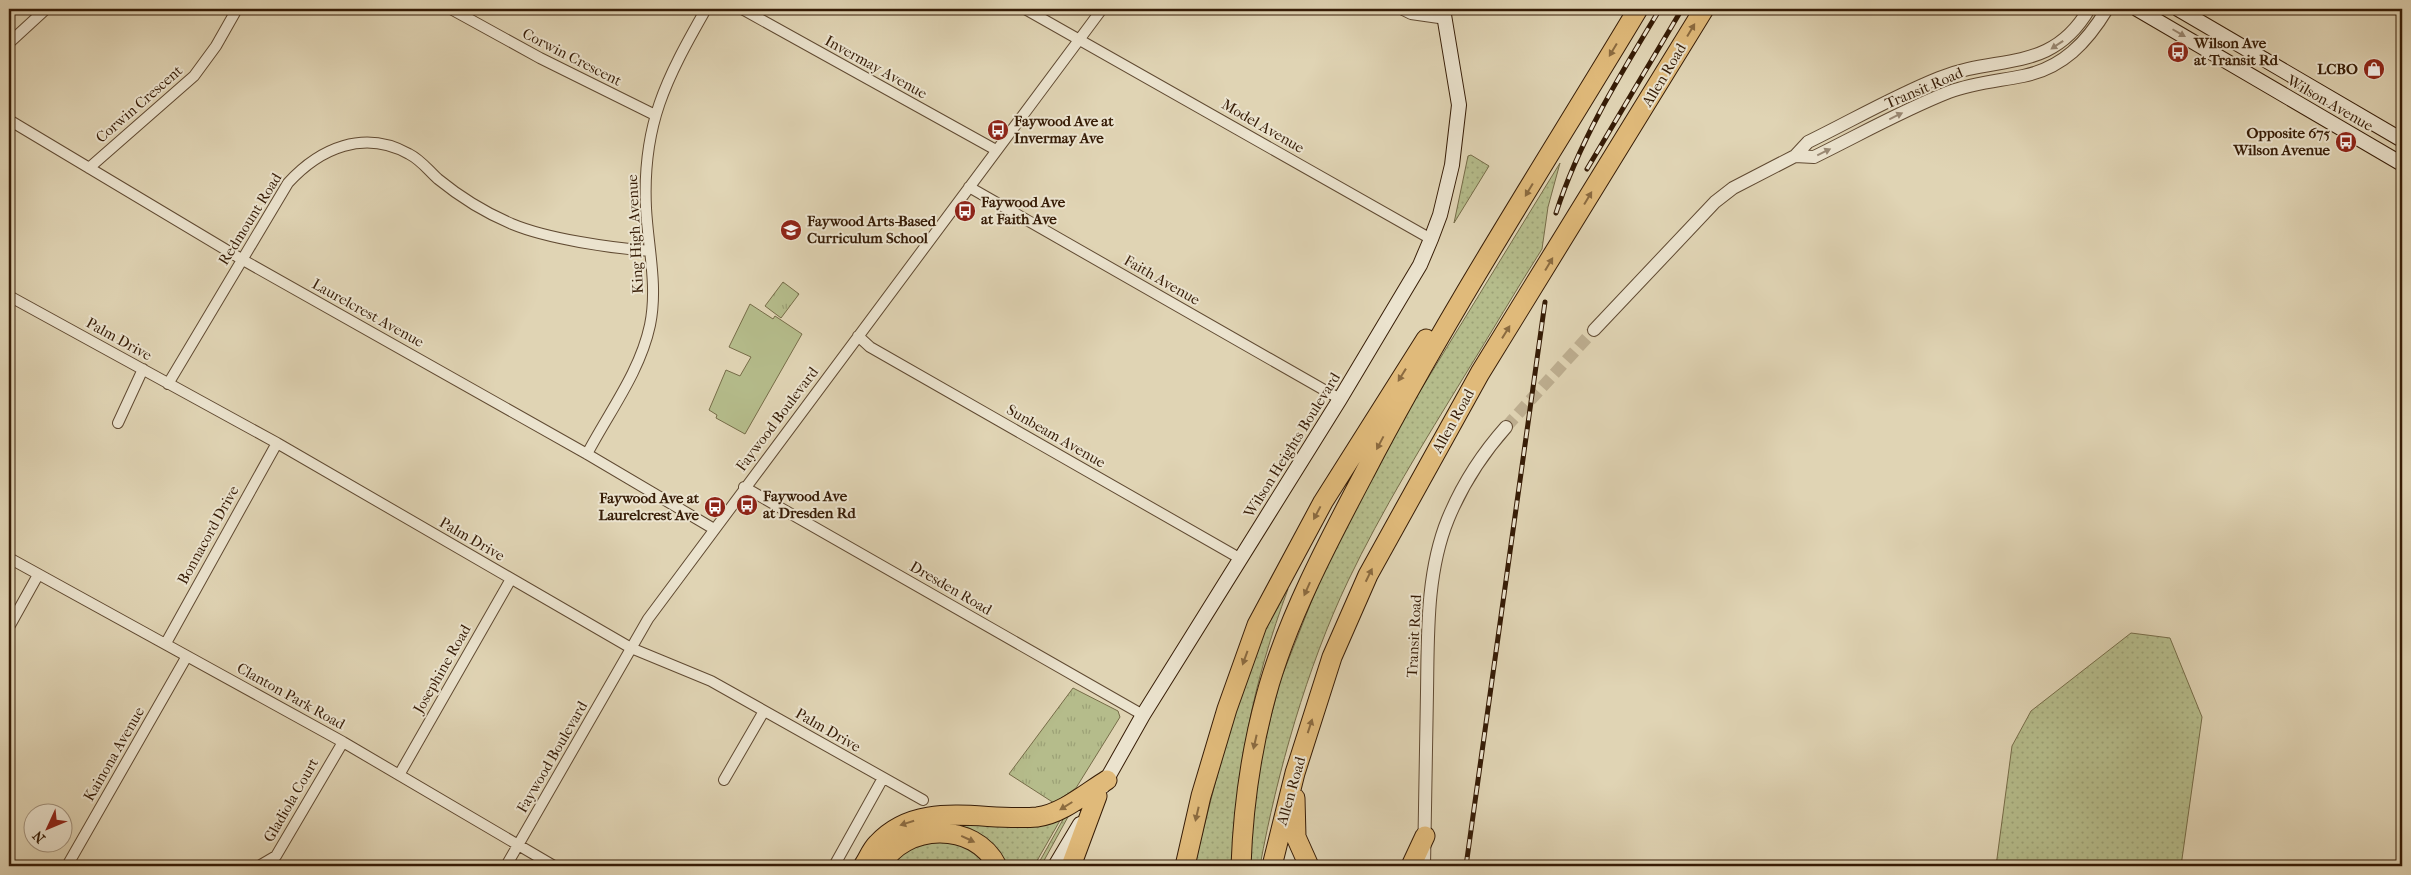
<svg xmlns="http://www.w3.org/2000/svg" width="2411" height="875" font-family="'IM FELL French Canon',serif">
  <defs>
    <pattern id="grass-dots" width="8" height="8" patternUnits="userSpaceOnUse" patternTransform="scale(1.25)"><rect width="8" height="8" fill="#b5bc8b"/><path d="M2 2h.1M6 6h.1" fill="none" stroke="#9ca176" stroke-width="1.8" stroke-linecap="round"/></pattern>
    <pattern id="park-tufts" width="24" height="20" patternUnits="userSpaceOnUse" patternTransform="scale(1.25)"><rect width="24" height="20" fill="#b5bc8b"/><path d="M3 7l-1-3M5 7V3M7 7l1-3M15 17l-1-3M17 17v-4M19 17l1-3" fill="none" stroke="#9ca176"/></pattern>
  </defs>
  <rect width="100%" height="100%" fill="#e0d4b4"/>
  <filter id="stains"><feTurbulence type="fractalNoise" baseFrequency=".004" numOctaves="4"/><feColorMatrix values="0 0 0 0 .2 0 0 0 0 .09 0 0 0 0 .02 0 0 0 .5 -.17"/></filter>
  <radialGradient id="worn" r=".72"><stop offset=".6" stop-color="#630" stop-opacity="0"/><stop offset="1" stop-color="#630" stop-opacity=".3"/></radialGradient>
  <!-- grass -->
  <path fill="url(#grass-dots)" stroke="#766c48" d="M1471 155 1489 166 1454 223 1468 156Z
    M1560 163 1548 207 1542 249C1516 290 1491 333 1465 375 1424 442 1382 510 1348 581 1307 667 1277 773 1260 866H1247L1257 772 1280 681 1331 552 1390 440Z
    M1282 588 1288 589C1271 635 1257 681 1248 729 1239 774 1237 820 1234 866H1194L1233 713 1244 679Z
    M2131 633 2170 638 2202 717 2181 866H1996L2012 746 2031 711Z
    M1074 806 1041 866H1037L1065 816Z
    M1062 817 1034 866H1003L953 828 951 821Z
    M943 839 974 850 989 866H890L902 851Z"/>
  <!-- park -->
  <path fill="url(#park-tufts)" stroke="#766c48" d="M783 282 799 294 781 318 765 306Z
    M1073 688 1118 711 1120 717 1076 788 1054 803 1009 774Z"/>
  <!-- pitch -->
  <path fill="#b5bc8b" stroke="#766c48" d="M750 304 773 319 775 316 802 334 745 434 716 418 717 415 709 410 726 370 740 376 751 357 729 347Z"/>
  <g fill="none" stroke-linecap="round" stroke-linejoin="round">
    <!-- tertiary-tunnel -->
    <path stroke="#beaf91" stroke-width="12" stroke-dasharray="12 6" stroke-linecap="butt" d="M1506 427 1594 330"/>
    <!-- minor casing -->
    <g stroke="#604a32" stroke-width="12">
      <path id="minor" d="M451 9 540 58 655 115
        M742 9 996 150
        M1025 9 1431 239
        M1401 9 1411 14 1446 19
        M9 43 46 9
        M9 120 243 260 587 454 714 529
        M89 168 194 76 216 46 237 9
        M969 187 1340 399
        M9 296 277 443 631 648 711 681 923 800
        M858 336 870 347 1241 559
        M168 384 288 183C320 148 364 129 409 154 421 160 428 170 438 179 460 197 486 213 512 224 548 239 611 248 650 251
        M118 423 143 369
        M587 454C609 412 640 372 650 325 658 286 648 247 646 208 642 125 666 79 706 9
        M744 487 1143 715
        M9 558 343 742 554 866
        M9 627 38 575
        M166 643 277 443
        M399 775 511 579
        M724 780 764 711
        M67 866 187 656
        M259 866 276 856 343 742
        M506 866 648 619 1102 9
        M834 866 883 778"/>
    </g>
    <!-- tertiary casing -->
    <g stroke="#604a32" stroke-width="14">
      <path id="tertiary" d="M1795 156 1814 157C1859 135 1903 110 1949 92 1973 83 1998 81 2023 76 2063 68 2087 42 2107 9
        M1594 330 1715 202 1733 188 1795 156 1808 142C1851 121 1894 96 1939 78 1998 54 2051 74 2089 9
        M1424 866C1425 808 1426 750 1427 692 1428 635 1426 573 1448 519 1462 485 1482 454 1506 427"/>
    </g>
    <!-- secondary casing -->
    <g stroke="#361c06" stroke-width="16">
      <path id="secondary" d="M2137 9 2402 164
        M2178 9 2402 140
        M1103 786 1143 715 1340 399 1420 265 1431 239 1440 215 1452 165 1459 105 1443 9
        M1055 866 1080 824"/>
    </g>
    <!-- motorway casing -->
    <g stroke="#361c06" stroke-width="21">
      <path id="motorway" d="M1295 798 1296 837 1309 866
        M863 866C868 859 871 850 877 844 919 798 983 822 1037 817 1062 814 1086 793 1107 780
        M881 866C904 823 975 821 997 866
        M1071 866 1097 796
        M1185 866 1201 796 1227 709 1257 625 1323 502 1426 339
        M1241 866C1243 809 1251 751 1266 696 1286 621 1329 540 1365 472 1448 313 1546 162 1638 9
        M1272 866 1295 773 1332 657 1368 575 1480 373 1704 9
        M1411 866 1425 836"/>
    </g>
    <!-- minor -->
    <use href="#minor" stroke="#ebe3ce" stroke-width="10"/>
    <!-- tertiary -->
    <use href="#tertiary" stroke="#ebe3ce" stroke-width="12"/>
    <!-- secondary -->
    <use href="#secondary" stroke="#ebe3ce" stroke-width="14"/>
    <!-- motorway -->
    <use href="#motorway" stroke="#e0ba7a" stroke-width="19"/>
    <!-- rail casing -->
    <g stroke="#361c06" stroke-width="5">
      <path id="rail" d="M1587 169 1682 9
        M1556 213C1580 139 1620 75 1660 9
        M1466 866 1545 302"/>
    </g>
    <!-- rail -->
    <use href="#rail" stroke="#ebe3ce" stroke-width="3" stroke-dasharray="9" stroke-linecap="butt"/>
  </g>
  <!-- one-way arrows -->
  <defs><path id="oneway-solid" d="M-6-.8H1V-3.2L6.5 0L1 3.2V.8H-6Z" transform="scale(1.25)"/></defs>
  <g fill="#8b6b40">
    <use href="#oneway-solid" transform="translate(1691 30) rotate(-59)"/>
    <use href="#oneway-solid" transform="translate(1613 50) rotate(121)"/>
    <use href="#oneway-solid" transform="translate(1529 190) rotate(121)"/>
    <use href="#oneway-solid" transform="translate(1588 198) rotate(-59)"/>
    <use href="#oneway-solid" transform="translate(1549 264) rotate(-59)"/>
    <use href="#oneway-solid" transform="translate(1506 332) rotate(-58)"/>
    <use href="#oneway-solid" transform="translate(1402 375) rotate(122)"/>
    <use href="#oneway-solid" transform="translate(1380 443) rotate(118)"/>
    <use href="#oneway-solid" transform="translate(1317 513) rotate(118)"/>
    <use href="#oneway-solid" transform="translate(1369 575) rotate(-64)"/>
    <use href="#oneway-solid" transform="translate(1307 589) rotate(114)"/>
    <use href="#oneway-solid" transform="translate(1245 658) rotate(110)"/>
    <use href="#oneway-solid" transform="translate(1310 726) rotate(-72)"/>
    <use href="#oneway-solid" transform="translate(1255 742) rotate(103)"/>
    <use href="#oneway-solid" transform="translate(1066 806) rotate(148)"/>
    <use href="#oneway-solid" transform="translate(1197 814) rotate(103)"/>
    <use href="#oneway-solid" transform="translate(907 823) rotate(162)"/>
    <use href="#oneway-solid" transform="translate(968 839) rotate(25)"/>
  </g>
  <g fill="#9a8974">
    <use href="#oneway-solid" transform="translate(2179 33) rotate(30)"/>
    <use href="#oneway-solid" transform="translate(2057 45) rotate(146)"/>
    <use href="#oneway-solid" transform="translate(1896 116) rotate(-26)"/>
    <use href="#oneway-solid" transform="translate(1824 152) rotate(-26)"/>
  </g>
  <!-- icons -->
  <defs>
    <g id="bus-disc" transform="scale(1.125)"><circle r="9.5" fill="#8f2418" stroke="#ebe3ce"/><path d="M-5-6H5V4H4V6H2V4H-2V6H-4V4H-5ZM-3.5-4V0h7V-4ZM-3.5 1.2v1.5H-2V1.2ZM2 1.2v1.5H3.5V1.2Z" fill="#fff"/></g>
    <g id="shop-disc" transform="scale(1.125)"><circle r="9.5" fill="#8f2418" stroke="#ebe3ce"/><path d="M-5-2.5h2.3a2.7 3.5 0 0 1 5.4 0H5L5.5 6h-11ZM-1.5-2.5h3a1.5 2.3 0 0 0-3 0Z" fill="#fff"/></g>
    <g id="school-disc" transform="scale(1.125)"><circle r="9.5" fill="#8f2418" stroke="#ebe3ce"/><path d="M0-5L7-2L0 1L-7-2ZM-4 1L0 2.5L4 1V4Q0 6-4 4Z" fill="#fff"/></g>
  </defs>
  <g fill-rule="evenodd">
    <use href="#bus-disc" x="2178" y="52"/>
    <use href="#shop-disc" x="2374" y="69"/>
    <use href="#bus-disc" x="998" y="130"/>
    <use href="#bus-disc" x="2346" y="142"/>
    <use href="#bus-disc" x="965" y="211"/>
    <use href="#school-disc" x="791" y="230"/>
    <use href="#bus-disc" x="747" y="505"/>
    <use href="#bus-disc" x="715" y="507"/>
  </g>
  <g text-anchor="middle" stroke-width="4" stroke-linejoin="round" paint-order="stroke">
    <!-- poi labels -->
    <g font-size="15" font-weight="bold" fill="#361c06" stroke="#ebe3ce" text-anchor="start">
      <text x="2194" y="48">Wilson Ave<tspan x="2194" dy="17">at Transit Rd</tspan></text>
      <text x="2358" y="74" text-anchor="end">LCBO</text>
      <text x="1014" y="126">Faywood Ave at<tspan x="1014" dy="17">Invermay Ave</tspan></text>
      <text x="2330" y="138" text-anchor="end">Opposite 675<tspan x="2330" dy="17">Wilson Avenue</tspan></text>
      <text x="981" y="207">Faywood Ave<tspan x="981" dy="17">at Faith Ave</tspan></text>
      <text x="807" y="226">Faywood Arts-Based<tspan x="807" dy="17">Curriculum School</tspan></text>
      <text x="763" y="501">Faywood Ave<tspan x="763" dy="17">at Dresden Rd</tspan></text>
      <text x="699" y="503" text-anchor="end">Faywood Ave at<tspan x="699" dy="17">Laurelcrest Ave</tspan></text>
    </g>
    <!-- street labels -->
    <g font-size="15" fill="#361c06" stroke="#ebe3ce">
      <text transform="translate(572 57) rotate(27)" y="5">Corwin Crescent</text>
      <text transform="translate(876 67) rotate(29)" y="5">Invermay Avenue</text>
      <text transform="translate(1664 75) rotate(-59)" y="5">Allen Road</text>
      <text transform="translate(1924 88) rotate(-23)" y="5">Transit Road</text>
      <text transform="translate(2330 103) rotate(30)" y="5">Wilson Avenue</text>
      <text transform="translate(139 104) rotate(-41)" y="5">Corwin Crescent</text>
      <text transform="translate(1263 126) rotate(30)" y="5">Model Avenue</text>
      <text transform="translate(250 219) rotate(-58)" y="5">Redmount Road</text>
      <text transform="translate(635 234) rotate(-93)" y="5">King High Avenue</text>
      <text transform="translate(1162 280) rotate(30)" y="5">Faith Avenue</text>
      <text transform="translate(368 313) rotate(29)" y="5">Laurelcrest Avenue</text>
      <text transform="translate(119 339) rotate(29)" y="5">Palm Drive</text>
      <text transform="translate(777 419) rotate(-53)" y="5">Faywood Boulevard</text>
      <text transform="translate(1453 421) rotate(-61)" y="5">Allen Road</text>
      <text transform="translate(1056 436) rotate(30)" y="5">Sunbeam Avenue</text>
      <text transform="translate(1292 445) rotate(-58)" y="5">Wilson Heights Boulevard</text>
      <text transform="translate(208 535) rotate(-61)" y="5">Bonnacord Drive</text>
      <text transform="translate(472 539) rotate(30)" y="5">Palm Drive</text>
      <text transform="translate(951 588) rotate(30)" y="5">Dresden Road</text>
      <text transform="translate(1414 636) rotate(-87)" y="5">Transit Road</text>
      <text transform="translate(442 669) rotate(-60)" y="5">Josephine Road</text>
      <text transform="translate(291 696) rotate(29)" y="5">Clanton Park Road</text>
      <text transform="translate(828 730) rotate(30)" y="5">Palm Drive</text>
      <text transform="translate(114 754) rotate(-60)" y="5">Kainona Avenue</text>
      <text transform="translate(552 757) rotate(-60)" y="5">Faywood Boulevard</text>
      <text transform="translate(1291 791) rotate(-74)" y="5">Allen Road</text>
      <text transform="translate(291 800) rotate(-60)" y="5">Gladiola Court</text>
    </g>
  </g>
  <!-- margin -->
  <rect width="2411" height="875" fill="none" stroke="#e0d4b4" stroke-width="30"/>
  <rect x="10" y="10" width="2391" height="855" fill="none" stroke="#361c06" stroke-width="2.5"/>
  <rect x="15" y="15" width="2381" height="845" fill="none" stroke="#361c06"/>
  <!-- north arrow -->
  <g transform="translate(48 828) rotate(226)"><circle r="24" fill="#ebe3ce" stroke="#a3937e"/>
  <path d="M0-4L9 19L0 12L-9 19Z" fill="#8f2418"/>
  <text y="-8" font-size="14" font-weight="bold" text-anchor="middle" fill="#361c06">N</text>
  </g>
  <rect width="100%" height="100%" filter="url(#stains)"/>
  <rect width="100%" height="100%" fill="url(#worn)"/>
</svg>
